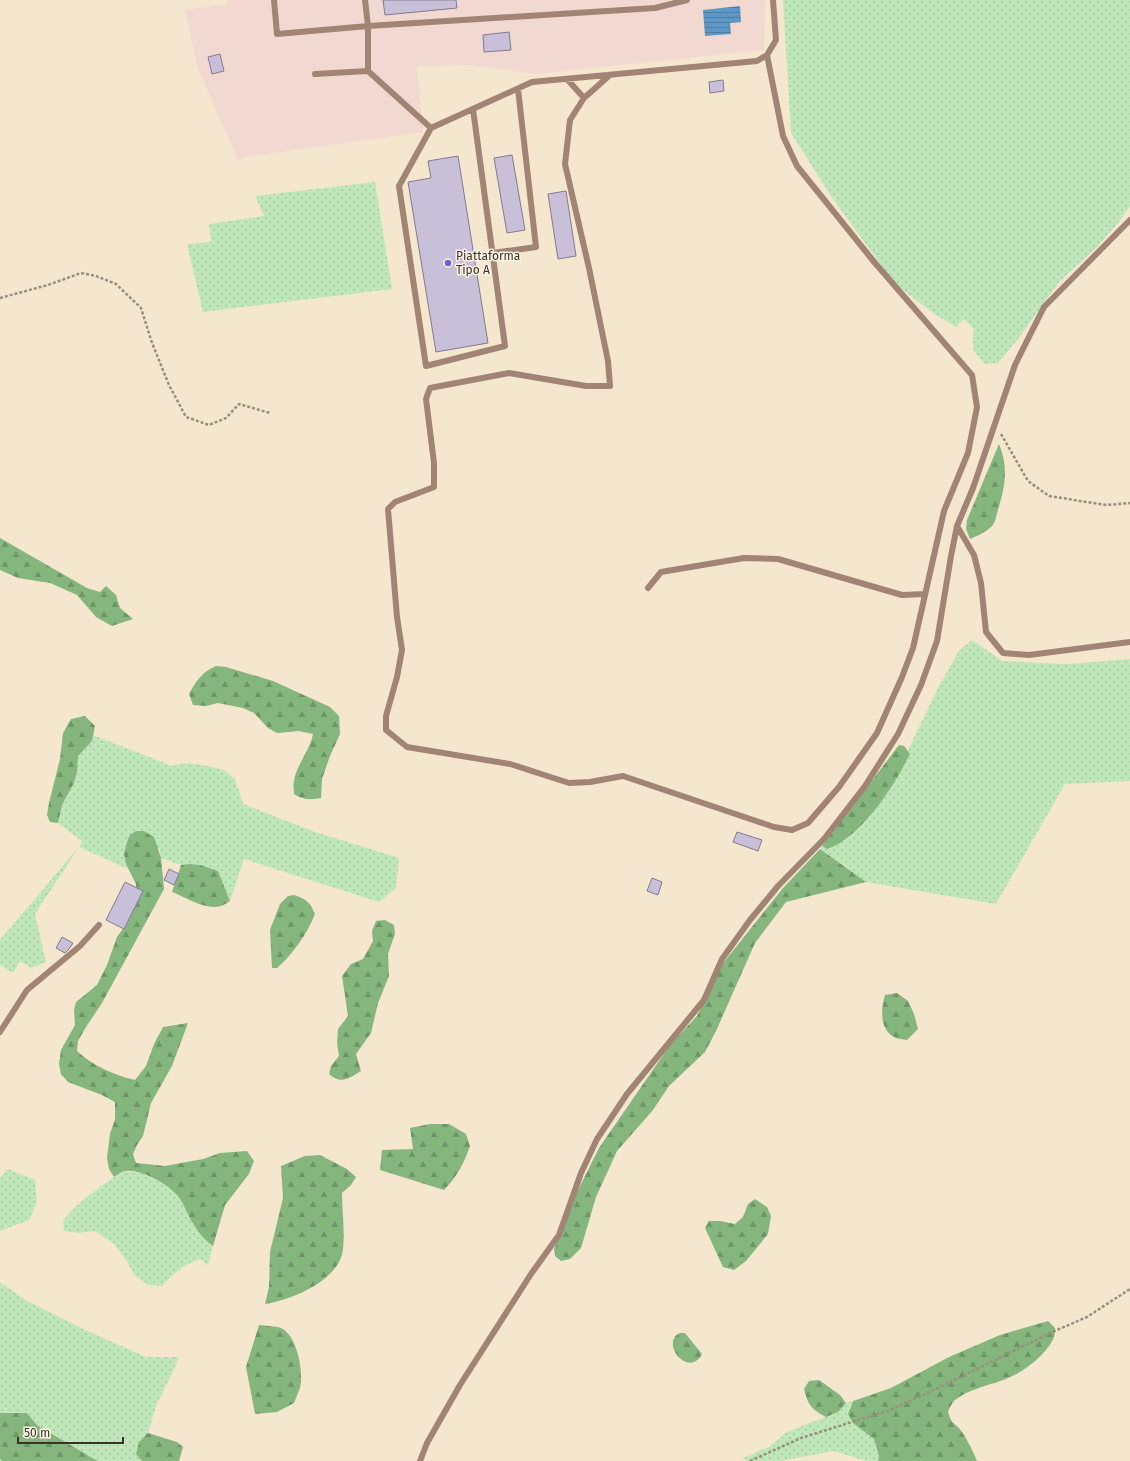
<svg xmlns="http://www.w3.org/2000/svg" width="1130" height="1461" font-family="'Fira Sans',sans-serif">
  <defs>
    <pattern id="grass-dots" width="8" height="8" patternUnits="userSpaceOnUse"><rect width="8" height="8" fill="#bfe7ba"/><path d="M2 2h.1M6 6h.1" fill="none" stroke="#a5c7a0" stroke-width="1.8" stroke-linecap="round"/></pattern>
    <pattern id="forest-firs" width="22" height="20" patternUnits="userSpaceOnUse"><rect width="22" height="20" fill="#84b67e"/><path d="M5 1l3.5 6h-7zM16 11l3.5 6h-7z" fill="#6d9567"/></pattern>
    <pattern id="water-rules" width="6" height="5" patternUnits="userSpaceOnUse"><rect width="6" height="5" fill="#5d97c8"/><path d="M0 2.5h6" fill="none" stroke="#4e7ca3"/></pattern>
  </defs>
  <rect width="100%" height="100%" fill="#f5e6ce"/>
  <!-- industrial -->
  <path fill="#f1d8d0" d="M227 0H765L764 50 536 74 470 65 417 66 423 132 252 156 238 160 198 69 185 10 227 4Z"/>
  <!-- grass -->
  <path fill="url(#grass-dots)" d="M783 0H1130V206L1118 223 1097 247 1059 282 1018 339 998 363 985 364C971 350 972 348 974 329L964 319 956 327 936 315 895 284 831 196 791 133Z
    M375 182 392 289 203 312 187 244 211 242 209 224 264 216 255 196Z
    M972 640 1002 661 1068 664 1130 659V781L1065 784 996 904 866 882 820 849 822 846 827 849C834 845 843 842 849 837 871 820 898 780 910 754L908 750 939 686 959 651Z
    M93 735 172 766 183 763 203 765 224 770 235 779 243 804 315 832 399 858 396 888 379 902 244 859 230 901 218 871 189 864 181 865 161 858 159 848 126 864 128 869 79 847 35 914 46 962 31 968 20 961 13 973 0 965V940L83 842 58 823 62 805 74 783 77 772 78 756 92 741Z
    M8 1169 35 1180 37 1202 29 1220 0 1231V1178Z
    M125 1171 143 1173 162 1183 177 1194 185 1206 193 1224 201 1236 213 1246 208 1265 200 1259C184 1264 173 1274 162 1286L148 1285 134 1275 127 1261 114 1244 95 1231 79 1233 64 1231 63 1221C78 1202 103 1183 125 1171Z
    M0 1282 27 1301 83 1329 146 1357H179L174 1369 156 1406 148 1433 139 1442 141 1459 142 1461H100L94 1459 37 1425 27 1413H0Z
    M853 1401 849 1408 854 1424 874 1439 879 1456 878 1461H866L834 1451 780 1461H746L743 1458 769 1447 787 1432 838 1412 846 1403Z"/>
  <!-- forest -->
  <path fill="url(#forest-firs)" d="M999 444C1009 468 1005 488 997 513 996 518 995 523 991 527 986 532 977 536 970 539L966 529 967 520Z
    M0 538 87 588 100 592 106 586 116 595 120 608 133 619 112 626 96 617 77 595 50 583 18 578 0 570Z
    M216 666 226 667 273 681 330 707 339 716 340 734 330 756 322 779 321 798C311 800 303 800 294 794 294 790 293 785 294 781 296 765 310 751 313 734L299 731 277 733 268 728 254 713 243 708 218 703 206 706 193 705 189 694C196 681 202 672 216 666Z
    M85 716 95 726 92 741 78 756 77 772 74 783 62 805 58 823 50 822 47 815 49 803 60 759 63 733 71 719Z
    M899 745 904 746 910 754C895 785 861 838 827 849L822 846Z
    M136 831H144L154 837 161 858 164 889 102 1003 86 1027 78 1041 77 1051C93 1066 114 1075 135 1080L146 1066 154 1044 163 1027 188 1023 172 1066 151 1103 143 1136 137 1145 133 1154 136 1163 165 1166 203 1159 220 1153 247 1151 254 1161 249 1174 225 1205 213 1246C205 1240 199 1234 194 1225 187 1215 185 1204 177 1195 168 1184 140 1168 125 1171 121 1172 117 1175 114 1177L109 1169 107 1158 110 1134 115 1119V1102L102 1095 68 1082 61 1074 59 1064 61 1050 75 1025 74 1010 76 1002 97 985 107 965 117 937 125 926 137 894 136 884 126 864 124 854 127 842 130 835Z
    M820 849 866 882 786 902 755 943 716 1031 705 1052 669 1086 653 1110 617 1151 596 1197 581 1248 570 1259 561 1261 555 1256 554 1249 562 1232 577 1192 599 1148 670 1045 697 1016 720 967 783 888Z
    M189 864 200 865 218 871 230 901C227 903 224 905 221 906 206 911 186 897 172 892L181 865Z
    M294 895C306 899 310 902 315 914 307 934 293 954 277 968H272L270 930 280 904 288 896Z
    M385 920 394 925 395 934 388 954 389 976 378 1003 371 1033 356 1054 361 1071C349 1078 342 1085 329 1074L331 1066 339 1056 337 1042 338 1029 348 1016 342 976 351 964 363 959 373 941 372 931 376 921Z
    M897 993 908 1001 914 1014 918 1029 907 1040C903 1039 897 1039 894 1037 879 1029 881 1008 885 995Z
    M430 1124H449L466 1134 470 1146C464 1163 457 1177 444 1190L380 1170 382 1150 413 1149 410 1128Z
    M320 1155 347 1169 356 1177 351 1185 342 1193C342 1211 345 1231 343 1249 340 1280 292 1300 265 1304L269 1287 270 1252 283 1198 281 1166 305 1156Z
    M755 1199 767 1207 771 1216 768 1234 746 1261 734 1270 723 1267 705 1228 709 1221H720L735 1224 743 1217 748 1204Z
    M1048 1321 1055 1328C1055 1331 1055 1334 1054 1337 1047 1355 1021 1374 1003 1380 987 1386 969 1389 955 1400 952 1403 950 1407 948 1411 951 1425 955 1422 962 1432 968 1441 973 1451 977 1461H878L879 1456 874 1439 854 1424 848 1414 853 1401 891 1388 949 1357 1000 1335Z
    M259 1325C265 1326 274 1326 281 1328 297 1335 304 1372 300 1388 298 1393 296 1398 294 1403L277 1412 255 1414 246 1367Z
    M680 1333H685L702 1354C689 1379 659 1343 680 1333Z
    M819 1380 840 1395 846 1403 838 1412 826 1417C811 1409 808 1405 804 1389L809 1381Z
    M0 1413H27L37 1425 94 1459 99 1461H2L0 1459Z
    M148 1433 177 1442 183 1447 179 1461H142L136 1454 139 1442Z"/>
  <!-- water -->
  <path fill="url(#water-rules)" d="M740 6 741 22 730 23 731 34 705 36 703 10Z"/>
  <!-- building -->
  <path fill="#c8c0d9" stroke="#827a91" d="M383 0H456L457 8 385 15Z
    M509 32 511 50 484 52 483 35Z
    M220 54 224 71 212 74 208 57Z
    M723 80 724 91 710 93 709 82Z
    M512 155 525 230 507 233 494 158Z
    M458 156 488 343 436 352 408 182 431 178 428 161Z
    M566 191 576 256 558 259 548 194Z
    M737 832 762 840 758 851 733 842Z
    M169 869 179 874 174 885 164 880Z
    M652 878 662 882 658 895 647 891Z
    M125 882 143 891 124 929 106 920Z
    M62 937 73 943 69 949 65 953 56 948Z"/>
  <g fill="none" stroke-linecap="round" stroke-linejoin="round">
    <!-- path -->
    <path stroke="#998f7e" stroke-width="2.5" stroke-dasharray="3 2" stroke-linecap="butt" d="M0 298 48 285 81 273 96 276 116 284 141 308 152 343 169 385 186 417 209 425 226 418 239 404 270 413
      M1001 434 1028 481 1049 496 1106 505 1130 503
      M750 1461 801 1438 890 1410 940 1387 1050 1333 1087 1317 1130 1289"/>
    <!-- service -->
    <path stroke="#a28475" stroke-width="6" d="M274 0 277 34 368 26 655 8 687 0
      M365 0 368 26V71L431 128
      M315 74 368 71
      M610 75 584 98 570 120 565 164 589 268 608 361 610 386H586L509 373 430 388 426 399 434 463V487L395 502 388 509 397 617 402 650 397 677 386 716V730L407 747 510 764 569 783 590 782 623 776 774 827 792 830 808 823 839 787 877 733 902 677 913 648 944 511 968 453 977 407 972 375 875 263 797 166 783 136 767 55
      M567 79 584 98
      M473 109 505 346 426 366 399 186 431 128 532 82 757 61 767 55 776 40 773 0
      M493 253 536 247 518 89
      M957 526 974 555 981 583 986 632 1003 653 1029 655 1130 642
      M648 588 661 572 744 558 778 559 902 595 925 594
      M0 1032 27 990 80 946 99 925
      M420 1461 427 1443 460 1385 531 1274 559 1235 581 1173 597 1139 627 1094 704 1000 722 959 750 920 778 886 824 839 865 786 898 734 921 685 937 641 951 556 957 526 973 488 1015 365 1044 307 1130 220"/>
  </g>
  <!-- markers -->
  <circle fill="#6d61db" stroke="#fdf4e5" stroke-width="1.5" cx="448" cy="263" r="4"/>
  <g text-anchor="middle" stroke-width="3" stroke-linejoin="round" paint-order="stroke">
    <!-- poi labels -->
    <g font-size="12" fill="#39342a" stroke="#fdf4e5" text-anchor="start">
      <text x="456" y="260">Piattaforma<tspan x="456" dy="14">Tipo A</tspan></text>
    </g>
  </g>
  <!-- scale -->
  <path d="M18 1437v6h105v-6" fill="none" stroke="#39342a" stroke-width="2"/>
  <text x="24" y="1437" font-size="12" fill="#39342a" stroke="#fdf4e5" stroke-width="3" paint-order="stroke">50 m</text>
</svg>
